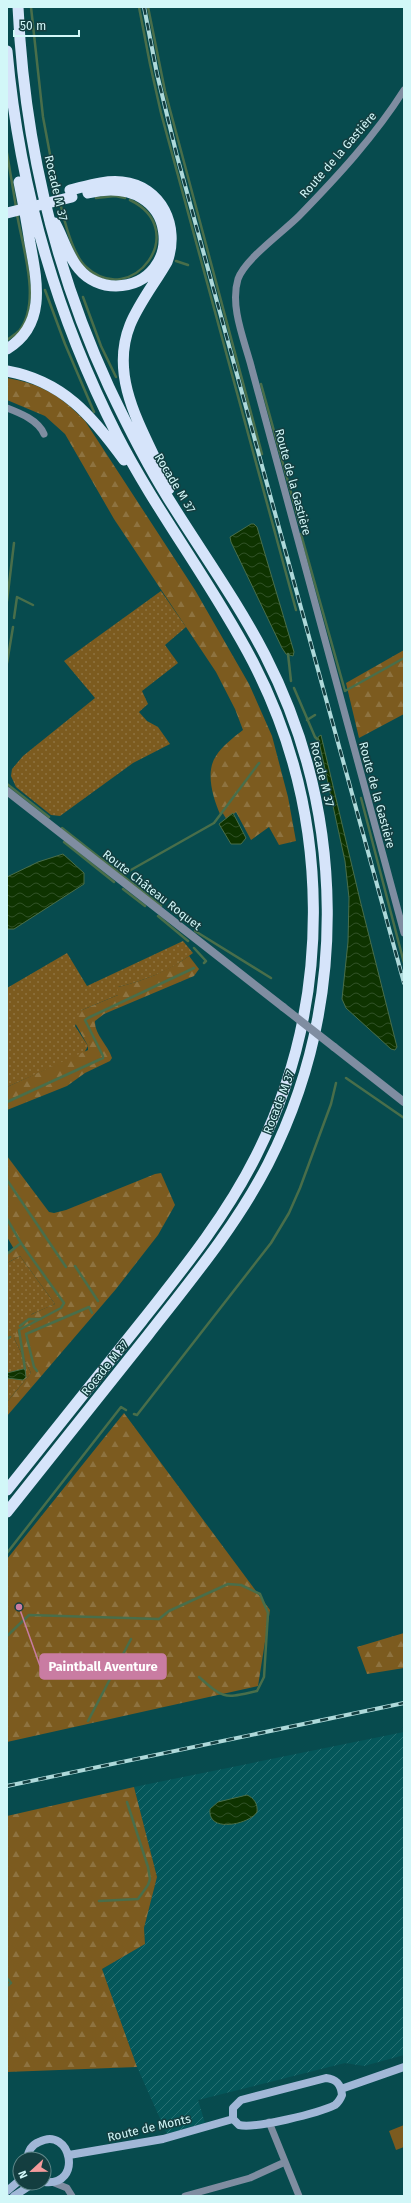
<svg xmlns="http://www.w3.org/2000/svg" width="411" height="2203" font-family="'Fira Sans',sans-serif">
  <defs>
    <pattern id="industrial-furrows" width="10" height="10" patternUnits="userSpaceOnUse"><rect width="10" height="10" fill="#04575a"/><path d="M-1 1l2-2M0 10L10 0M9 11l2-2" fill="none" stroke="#287072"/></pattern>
    <pattern id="grass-dots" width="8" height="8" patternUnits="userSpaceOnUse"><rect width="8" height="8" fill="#7c5b1f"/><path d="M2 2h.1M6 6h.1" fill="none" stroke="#8e7340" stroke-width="1.8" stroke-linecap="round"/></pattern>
    <pattern id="forest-firs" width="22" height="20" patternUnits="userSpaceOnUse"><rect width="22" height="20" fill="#7c5b1f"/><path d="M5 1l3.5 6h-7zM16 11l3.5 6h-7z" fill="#8e7340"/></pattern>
    <pattern id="water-waves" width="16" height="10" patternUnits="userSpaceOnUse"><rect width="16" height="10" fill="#0e3300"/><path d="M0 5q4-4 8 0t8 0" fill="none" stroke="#305126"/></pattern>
  </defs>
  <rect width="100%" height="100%" fill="#074b4e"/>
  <!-- industrial -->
  <path fill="url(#industrial-furrows)" d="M404 1732V2055L364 2066 345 2063 198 2100 205 2123 167 2134 137 2067 102 1969 145 1944 144 1928 157 1877 134 1787Z"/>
  <!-- grass -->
  <path fill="url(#grass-dots)" d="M161 591 186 627 165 645 178 663 142 691 148 704 139 712 147 721 158 727 170 744 133 763 60 816 51 815 16 787 11 776 12 769 23 756 95 698 64 661Z
    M183 941 193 953C172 970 144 981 118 987V995L82 1010 75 1026 88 1046 84 1053 7 1087V988L67 953 87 986Z
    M20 1256 55 1304 32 1314 14 1338 31 1373 7 1402V1263Z"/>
  <!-- forest -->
  <path fill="url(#forest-firs)" d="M7 378C42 384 61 396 85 421L195 590 249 684 272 736 288 797 296 841 279 845 269 827 251 840 236 812 227 820 222 812 220 814C213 798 205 772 216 756 222 746 234 737 243 730L235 709 216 672 114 519 65 434 45 416 7 400Z
    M404 650V714L359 738 346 683Z
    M189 956 199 969 194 976 104 1014 95 1021C94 1034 108 1045 112 1058L110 1061 85 1073 67 1086 7 1110V1087L88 1050V1046L74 1021 82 1010 118 995V987C143 981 168 971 189 956Z
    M7 1156 49 1212 54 1213 66 1210 155 1174 161 1173 175 1205 158 1235 116 1289 7 1416V1402L31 1373 14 1338C21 1315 35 1313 55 1304L20 1256 7 1263V1253L14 1249 7 1237Z
    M124 1413 270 1610 258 1686 7 1742V1559Z
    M404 1633V1668L367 1674 357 1647Z
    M134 1787 157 1877 144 1928 145 1944 102 1969 137 2067 7 2072V1816Z"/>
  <!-- pitch -->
  <path fill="#7c5b1f" d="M404 2125V2147L396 2150 389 2131Z"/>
  <!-- water -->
  <path fill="url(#water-waves)" stroke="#496e4a" d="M251 524H254L257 527 294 652 293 656 286 654 282 648 231 542 230 537Z
    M321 735 360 900 397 1047 395 1050 391 1049 346 1008 342 999 348 942 349 898 345 861 318 737Z
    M233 813 246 838 241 844H231L219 824Z
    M63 854 84 873V884L14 929H7V877L38 862Z
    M23 1369H25L26 1377 23 1380 7 1378V1373Z
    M247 1795C254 1798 258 1804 257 1812 250 1824 207 1834 210 1809L218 1802Z"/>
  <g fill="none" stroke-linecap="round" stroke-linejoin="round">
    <!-- stream -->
    <path stroke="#496e4a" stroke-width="2.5" d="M31 7 43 117 58 197
      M139 7 150 64 161 113 296 610
      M148 7 165 91 262 454
      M7 153 16 207
      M96 198 115 196 125 198
      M60 202C64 220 72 254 86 267 132 310 192 230 130 200
      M176 261 188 265
      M45 290 65 344 94 412
      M83 297 101 346 116 377
      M7 340C11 337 16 334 19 331 42 302 22 246 17 214
      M261 384 300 525
      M301 534 345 691 404 658
      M7 601 14 543
      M14 618 17 597 33 605
      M288 654 291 681
      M7 663 13 627
      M294 688 315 737 319 741
      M307 720 315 715
      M7 784 49 817
      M361 798 404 963
      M62 828 161 906
      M64 842 114 882
      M122 875 214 823 259 763
      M123 889 145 906
      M158 916 188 941
      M195 931 271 978
      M194 948 206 961 204 963
      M346 1078 404 1118
      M7 1102 103 1058V1056L85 1020 88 1018 194 968
      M7 1180 66 1267
      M7 1219 21 1243
      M7 1254 21 1243 64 1303 61 1308 19 1330 25 1369
      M75 1266 98 1301
      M20 1326 29 1319H41
      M7 1339 10 1337
      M37 1371 34 1367 26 1334 89 1307 92 1313
      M134 1414 137 1415 271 1243 289 1213 300 1188 331 1104 336 1083
      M7 1553 121 1407 126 1410
      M7 1636 29 1615 159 1619 169 1611 228 1584 241 1585 260 1594 268 1613 264 1677 257 1691C224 1698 225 1700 199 1677
      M88 1721 131 1639
      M99 1901 138 1899 148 1885 150 1879 148 1867 127 1802
      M7 1978 11 1983 7 1986"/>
    <!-- minor -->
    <path stroke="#7f8da1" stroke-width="7" d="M404 90C375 136 337 177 299 216 283 232 245 259 238 279 230 305 243 337 250 362L404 933
      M7 408C20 413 38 420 44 434
      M269 2122 299 2196
      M52 2182 67 2188 72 2196
      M185 2196 250 2178 285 2162"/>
    <!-- tertiary -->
    <path stroke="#7f8da1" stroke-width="8" d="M7 791 283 1007
      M334 1047 404 1102"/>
    <!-- secondary -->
    <path stroke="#a1b7d7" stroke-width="8" d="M326 2078C337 2079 341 2085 342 2095 340 2100 339 2102 335 2105 319 2113 255 2129 239 2125L233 2119V2108L241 2100Z
      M341 2089 404 2067
      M69 2155 163 2139 233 2119
      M27 2159C28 2152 31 2145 39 2142 71 2125 84 2187 44 2182
      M7 2191 20 2180
      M14 2196 34 2183"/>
    <!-- trunk -->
    <path stroke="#d6e4fa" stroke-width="11" d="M7 51C19 185 56 315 117 435 157 513 212 583 253 662 332 815 334 1001 256 1156 226 1216 184 1268 142 1321 97 1377 52 1433 7 1490
      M70 190C87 186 105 180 122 182 162 186 180 227 167 262 155 283 139 303 130 325 107 382 148 437 169 489
      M55 223C63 237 68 257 79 269 88 280 102 286 116 286 186 285 182 171 88 193
      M7 349C47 325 37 281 30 243 27 223 23 202 19 182
      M7 371C63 381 92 416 124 460
      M7 1512C54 1453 101 1394 148 1335 191 1280 236 1226 268 1164 349 1005 346 813 265 655 237 601 201 551 168 498 146 463 127 425 109 387 54 268 24 138 18 7"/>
    <!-- rail casing -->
    <g stroke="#aed9da" stroke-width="4">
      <path id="rail" d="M144 7 157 74 177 156 404 983
        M7 1786 404 1703"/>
    </g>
    <!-- rail -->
    <use href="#rail" stroke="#143e40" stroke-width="2.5" stroke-dasharray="8" stroke-linecap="butt"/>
    <!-- tertiary-bridge -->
    <path stroke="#7f8da1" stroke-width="8" d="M283 1007 334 1047"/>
    <!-- trunk-bridge -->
    <path stroke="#d6e4fa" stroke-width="11" d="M7 213 72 197"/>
  </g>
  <g text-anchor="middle" stroke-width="3" stroke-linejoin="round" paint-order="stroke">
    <!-- street labels -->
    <g font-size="12" fill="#d2f7f8" stroke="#143e40">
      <text transform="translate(338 155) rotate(-49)" y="4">Route de la Gastière</text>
      <text transform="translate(56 188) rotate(77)" y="4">Rocade M 37</text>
      <text transform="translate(293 482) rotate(75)" y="4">Route de la Gastière</text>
      <text transform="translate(175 483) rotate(59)" y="4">Rocade M 37</text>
      <text transform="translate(322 774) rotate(76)" y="4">Rocade M 37</text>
      <text transform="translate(377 795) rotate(75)" y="4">Route de la Gastière</text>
      <text transform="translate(152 890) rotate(38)" y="4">Route Château Roquet</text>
      <text transform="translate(279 1102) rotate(-69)" y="4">Rocade M 37</text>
      <text transform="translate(105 1368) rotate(-51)" y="4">Rocade M 37</text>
      <text transform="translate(149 2128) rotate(-13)" y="4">Route de Monts</text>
    </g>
  </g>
  <!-- callouts -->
  <path fill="none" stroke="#c97ca2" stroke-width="1.5" d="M19 1607L40 1666"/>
  <circle fill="#c97ca2" stroke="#143e40" stroke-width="1.5" cx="19" cy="1607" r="4"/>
  <rect fill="#c97ca2" stroke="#c97ca2" stroke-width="1.5" x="40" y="1654" width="126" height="25" rx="4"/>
  <g font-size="13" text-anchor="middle" font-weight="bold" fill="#fff">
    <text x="103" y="1671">Paintball Aventure</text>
  </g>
  <!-- border -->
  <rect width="411" height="2203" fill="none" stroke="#d2f7f8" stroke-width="16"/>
  <!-- north arrow -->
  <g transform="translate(32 2171) rotate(248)"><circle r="19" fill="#143e40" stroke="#60888a"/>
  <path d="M0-3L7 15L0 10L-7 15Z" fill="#f59b9c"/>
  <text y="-6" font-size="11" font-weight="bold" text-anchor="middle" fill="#d2f7f8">N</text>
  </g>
  <!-- scale -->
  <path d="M14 30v6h65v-6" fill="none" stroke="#d2f7f8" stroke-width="2"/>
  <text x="20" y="30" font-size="12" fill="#d2f7f8" stroke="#143e40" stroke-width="3" paint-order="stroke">50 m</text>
</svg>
